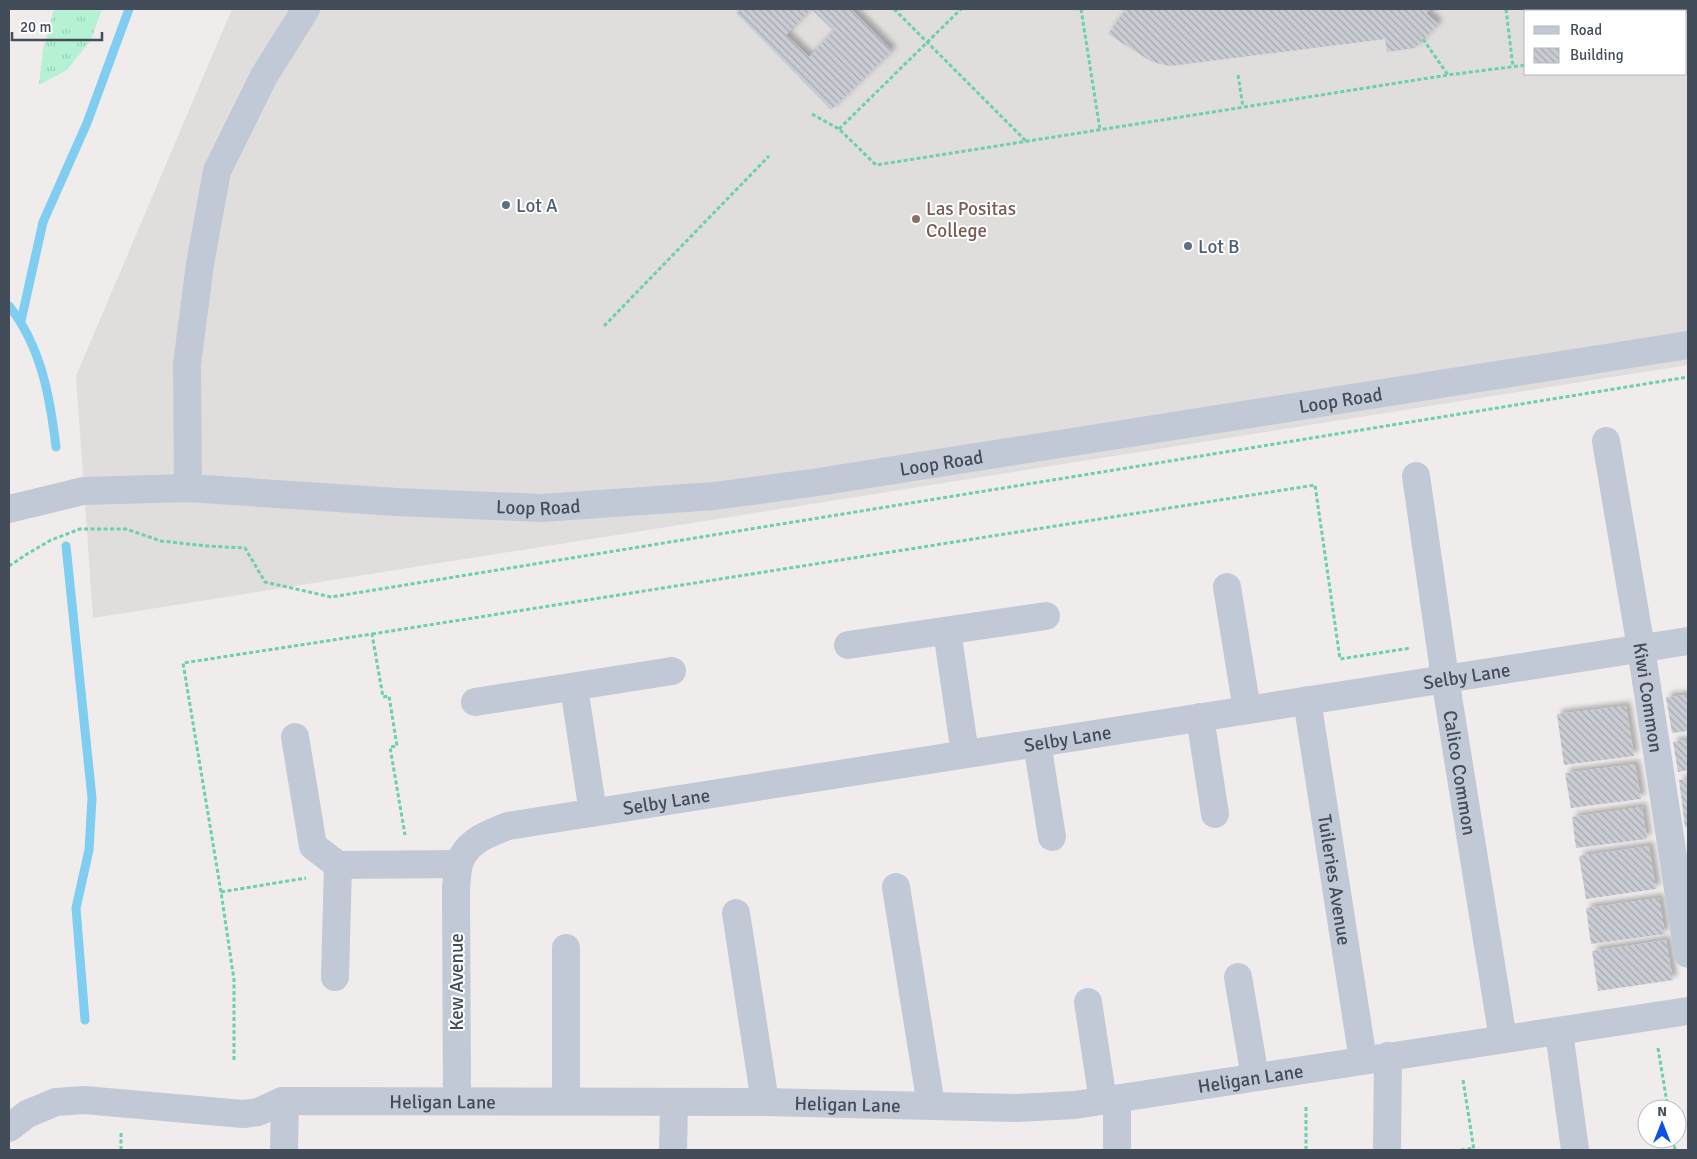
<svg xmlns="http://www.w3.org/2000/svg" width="1697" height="1159" font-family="Signika,sans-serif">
  <defs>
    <pattern id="grass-tufts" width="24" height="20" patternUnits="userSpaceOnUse" patternTransform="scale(1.25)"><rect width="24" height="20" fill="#b5f1d3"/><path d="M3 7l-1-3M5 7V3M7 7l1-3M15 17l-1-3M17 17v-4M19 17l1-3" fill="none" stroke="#9dd0b7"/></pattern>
    <pattern id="building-back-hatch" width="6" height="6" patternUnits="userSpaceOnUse" patternTransform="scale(1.25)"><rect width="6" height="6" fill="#caccd4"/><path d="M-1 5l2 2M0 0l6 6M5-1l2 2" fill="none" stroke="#a6a8af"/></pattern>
    <filter id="shadow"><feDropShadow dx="4.5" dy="-4.5" stdDeviation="2.5" flood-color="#0004"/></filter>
  </defs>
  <rect width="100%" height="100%" fill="#efeceb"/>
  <!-- education -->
  <path fill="#e0dddd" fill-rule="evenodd" d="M232 9H1688V365L93 618 76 376ZM1526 11H1686V74H1526Z"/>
  <!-- grass -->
  <path fill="url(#grass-tufts)" d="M54 9H102L91 40 67 70 39 85 43 49Z"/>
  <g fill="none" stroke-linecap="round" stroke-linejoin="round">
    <!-- stream -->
    <path stroke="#7fcdf1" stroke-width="9" d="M9 306C41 346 50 397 56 447
      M21 321 43 222 87 123 129 9
      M66 546 92 798 89 850 76 908 85 1020"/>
  </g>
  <!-- building -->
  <path fill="url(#building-back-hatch)" fill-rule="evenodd" filter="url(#shadow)" d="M741 9H851L892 51 831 110 736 13ZM811 9 834 31 809 57 786 35Z
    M1126 9H1431L1426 13 1438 24 1415 48 1387 52 1385 39 1170 66 1152 62 1108 34Z
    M1688 695V731L1672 733 1666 697Z
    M1626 706 1634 756 1564 765 1557 714Z
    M1688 740V770L1678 772 1673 742Z
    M1635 764 1641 799 1571 808 1565 773Z
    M1688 779V827H1685L1679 780Z
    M1642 807 1647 839 1576 848 1572 817Z
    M1649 846 1656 889 1586 899 1579 856Z
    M1659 898 1665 934 1591 944 1586 908Z
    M1666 940 1673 980 1598 991 1592 951Z"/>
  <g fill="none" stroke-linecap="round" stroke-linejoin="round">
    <!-- path -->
    <path stroke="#6bd1aa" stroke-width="3" stroke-dasharray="4 2.5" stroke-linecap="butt" d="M894 9 1026 141
      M1081 9 1100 130
      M1506 9 1513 67
      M1686 13 1688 11
      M1423 39 1448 75
      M1238 75 1243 107
      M812 114 839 129 876 165 1448 75 1526 65
      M839 129 961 9
      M604 326 769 156
      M9 566 27 554 51 540 80 529H126L161 541 207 546 245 548 265 582 331 597 1688 377
      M372 634 1315 485 1340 659 1411 648
      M221 892 183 663 372 634 383 697 389 696 397 746 390 747 405 835
      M1658 1048 1668 1109
      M234 1060V980L221 892 306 878
      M1463 1080 1474 1150
      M1673 1139 1675 1150
      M121 1150V1132
      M1306 1150V1105
      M1461 1150 1474 1148"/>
    <!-- minor -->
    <g stroke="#c0c9d5" stroke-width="28">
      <path id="s1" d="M1606 441 1641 648 1688 954"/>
      <path id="s2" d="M1416 476 1445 678 1503 1039"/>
      <path d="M188 488 187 364 200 264 217 171 264 76 306 9"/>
      <path id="s3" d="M9 509 83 491 188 488 397 502 542 508 714 496 818 482 1688 345"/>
      <path d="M1227 587 1247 710"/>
      <path d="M947 631 965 754"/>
      <path d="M848 645 1046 616"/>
      <path d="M574 687 593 813"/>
      <path id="s4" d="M1307 700 1363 1060"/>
      <path d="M475 702 672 671"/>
      <path d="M1200 717 1215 814"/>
      <path d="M295 737 313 846 338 865 459 864"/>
      <path d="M1037 743 1052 837"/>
      <path d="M896 887 931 1105"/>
      <path d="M736 913 765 1102"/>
      <path d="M566 948V1101"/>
      <path d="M335 977 338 865"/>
      <path d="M1238 977 1255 1077"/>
      <path d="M1088 1002 1103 1101"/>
      <path d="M1559 1032 1575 1150"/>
      <path id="s5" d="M457 1101 456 888C457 880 457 871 459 864 466 841 488 834 508 826L1688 641"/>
      <path id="s6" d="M9 1128 27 1114 56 1102 84 1100 243 1114 258 1112 282 1101 765 1102 1016 1108 1075 1105 1688 1011"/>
      <path d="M284 1150 285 1101"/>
      <path d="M673 1150 674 1102"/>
      <path d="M1117 1150V1099"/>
      <path d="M1387 1150 1388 1056"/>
    </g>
  </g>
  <!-- markers -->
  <g fill="#5c6f8a" stroke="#fff" stroke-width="2">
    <circle cx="506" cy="205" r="5"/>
    <circle cx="1188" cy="246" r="5"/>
  </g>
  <circle fill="#8d6e63" stroke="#fff" stroke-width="2" cx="916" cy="219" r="5"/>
  <g text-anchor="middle" stroke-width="4" stroke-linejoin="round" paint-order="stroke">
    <!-- service labels -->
    <g font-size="19" fill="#4e5e75" stroke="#fff" text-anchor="start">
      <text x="516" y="212">Lot A</text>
      <text x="1198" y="253">Lot B</text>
    </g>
    <!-- education labels -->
    <g font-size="19" fill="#785e54" stroke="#fff" text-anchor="start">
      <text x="926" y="215">Las Positas<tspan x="926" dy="22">College</tspan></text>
    </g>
    <!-- street labels -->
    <g font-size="19" fill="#434d5a" stroke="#fff">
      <text dy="7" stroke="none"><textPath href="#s3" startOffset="1342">Loop Road</textPath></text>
      <text dy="7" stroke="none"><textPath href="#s3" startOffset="938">Loop Road</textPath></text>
      <text dy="7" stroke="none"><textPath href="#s3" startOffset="532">Loop Road</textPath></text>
      <text dy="7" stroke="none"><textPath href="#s5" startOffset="1272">Selby Lane</textPath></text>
      <text dy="7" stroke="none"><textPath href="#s1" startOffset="260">Kiwi Common</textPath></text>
      <text dy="7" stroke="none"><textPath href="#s5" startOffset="868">Selby Lane</textPath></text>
      <text dy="7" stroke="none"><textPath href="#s2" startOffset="300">Calico Common</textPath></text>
      <text dy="7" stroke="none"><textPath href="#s5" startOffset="462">Selby Lane</textPath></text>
      <text dy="7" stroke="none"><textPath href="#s4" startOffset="182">Tuileries Avenue</textPath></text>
      <text transform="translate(456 982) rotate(-90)" y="7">Kew Avenue</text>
      <text dy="7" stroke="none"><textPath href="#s6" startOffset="1254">Heligan Lane</textPath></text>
      <text dy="7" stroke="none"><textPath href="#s6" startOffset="444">Heligan Lane</textPath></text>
      <text dy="7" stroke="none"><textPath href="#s6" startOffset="849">Heligan Lane</textPath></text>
    </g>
  </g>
  <!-- border -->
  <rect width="1697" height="1159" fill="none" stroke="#434d5a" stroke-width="20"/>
  <!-- legend -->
  <rect x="1524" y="10" width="162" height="65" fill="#ffffff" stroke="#b4b8bd"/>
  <rect x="1534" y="26" width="25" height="8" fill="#c0c9d5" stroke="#b4b8bd"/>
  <text x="1570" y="35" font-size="15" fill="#434d5a">Road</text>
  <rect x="1534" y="48" width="25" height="15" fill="url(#building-back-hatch)" stroke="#b4b8bd"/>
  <text x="1570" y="60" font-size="15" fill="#434d5a">Building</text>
  <!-- north arrow -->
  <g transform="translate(1662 1124)"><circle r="24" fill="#ffffff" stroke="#b4b8bd"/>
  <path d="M0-4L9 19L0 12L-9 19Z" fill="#0c54e8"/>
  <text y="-8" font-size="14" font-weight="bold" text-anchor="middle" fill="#434d5a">N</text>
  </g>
  <!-- scale -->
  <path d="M12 32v8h90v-8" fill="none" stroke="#434d5a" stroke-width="2.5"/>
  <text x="20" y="32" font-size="15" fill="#434d5a" stroke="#ffffff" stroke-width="4" paint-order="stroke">20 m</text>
</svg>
